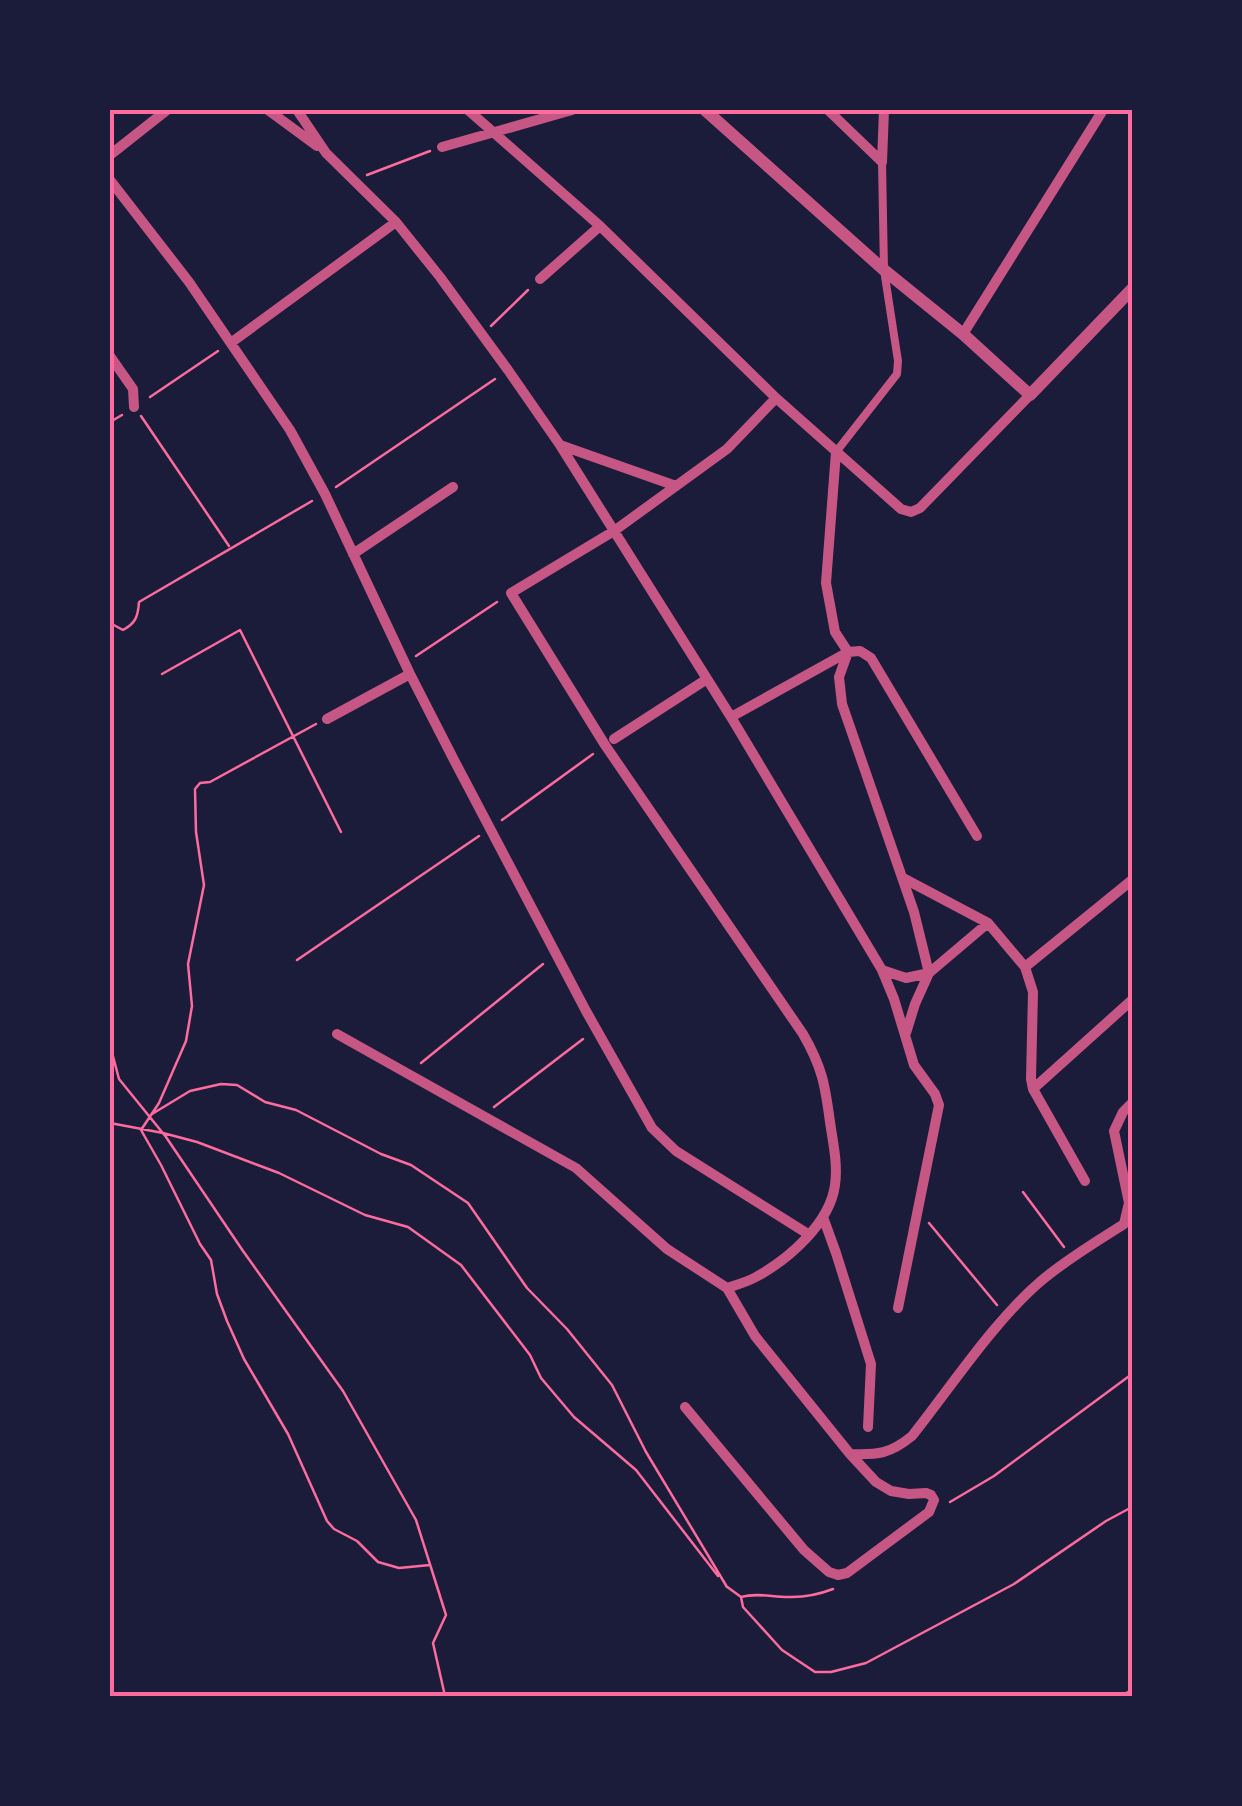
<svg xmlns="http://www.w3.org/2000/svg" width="1242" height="1806" font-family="'Open Sans',sans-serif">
  <rect width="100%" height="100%" fill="#1b1b3a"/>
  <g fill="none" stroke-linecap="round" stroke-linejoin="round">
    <!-- path -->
    <path stroke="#ff6b9d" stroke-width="2.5" d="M367 175 430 151
      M491 326 528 290
      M150 397 218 351
      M141 416 229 546
      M110 422 122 415
      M336 487 495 379
      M110 623 123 630C136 623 138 616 139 602L312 501
      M416 656 497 602
      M162 674 240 630 341 832
      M316 724 210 782 200 783 195 789 196 832 204 885 188 964 192 1006 186 1041 159 1103 141 1130 161 1165 200 1244 211 1260 217 1294 227 1321 244 1359 288 1434 327 1521 334 1529 357 1541 378 1562 399 1568 430 1565
      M502 820 593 754
      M297 960 479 836
      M110 1045 119 1079 166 1137 243 1251 343 1391 416 1520 446 1615 433 1643 445 1696
      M421 1063 543 964
      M494 1107 583 1039
      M152 1114 190 1091 221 1084 237 1085 265 1102 296 1110 381 1154 411 1165 468 1203 527 1288 567 1329 612 1385 646 1452 727 1587
      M110 1123 163 1133 197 1142 279 1173 365 1215 408 1227 461 1265 530 1355 541 1378 574 1417 636 1470 718 1576
      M1023 1192 1064 1247
      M929 1223 997 1305
      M950 1502 994 1476 1132 1374
      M726 1586 741 1597
      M833 1589C820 1594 805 1597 792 1597 774 1598 759 1592 741 1597L743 1607 782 1650 815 1672H831L866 1663 1014 1584 1106 1521 1132 1507
      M1120 1696 1132 1690"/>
    <!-- pedestrian -->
    <path stroke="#c65784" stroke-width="8" d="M836 452 897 374 898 361 884 270 882 162"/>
    <!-- minor -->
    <path stroke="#c65784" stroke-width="10" d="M268 110 317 146
      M297 110 326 153 396 222 440 277 508 370 560 445 731 717 882 970 894 999 914 1065 935 1094 939 1105 898 1308
      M468 110 600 226 776 398 901 509 911 512 920 508 1030 395
      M828 110 882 162
      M442 147 572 110
      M110 155 167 110
      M882 162 884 110
      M110 180 189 282 290 430 325 494 410 674 454 760 586 1011 652 1128 676 1151 808 1234
      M540 279 600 226
      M963 334 1103 110
      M232 342 396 222
      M110 356 133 389 134 407
      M560 445 676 486
      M836 452 826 583 835 632 848 652 839 677 842 704 914 912 929 973 915 1004 906 1033
      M353 554 453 487
      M731 717 848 652 860 651 871 658 977 836
      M327 719 410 674
      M614 739 707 679
      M903 878 988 923 1025 967 1033 992 1031 1079 1033 1089 1085 1181
      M1025 967 1132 880
      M882 970 906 978 929 973 988 923
      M337 1034 576 1168 667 1249 727 1288 755 1336 850 1454 876 1482 891 1491 909 1494 926 1493 931 1495 934 1500 929 1512 847 1573 838 1575 829 1572 804 1550 685 1407
      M1033 1089 1132 1000
      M823 1217 836 1253 871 1364 868 1427
      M727 1288C736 1285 747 1282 756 1277 789 1259 830 1223 835 1185 838 1164 833 1143 830 1122 825 1084 822 1067 803 1034L605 745 511 593 614 531 727 449 776 398
      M850 1454C878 1455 890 1454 912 1436 951 1387 994 1321 1041 1281 1067 1259 1096 1242 1124 1224L1129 1203 1114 1131 1123 1112 1132 1103"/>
    <!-- tertiary -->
    <path stroke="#c65784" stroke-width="12" d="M705 110 884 270 963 334 1030 395 1132 289"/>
  </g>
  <!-- border -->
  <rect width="1242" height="1806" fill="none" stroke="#1b1b3a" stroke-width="225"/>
  <rect x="112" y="112" width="1018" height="1582" fill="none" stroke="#ff6b9d" stroke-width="4"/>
</svg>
